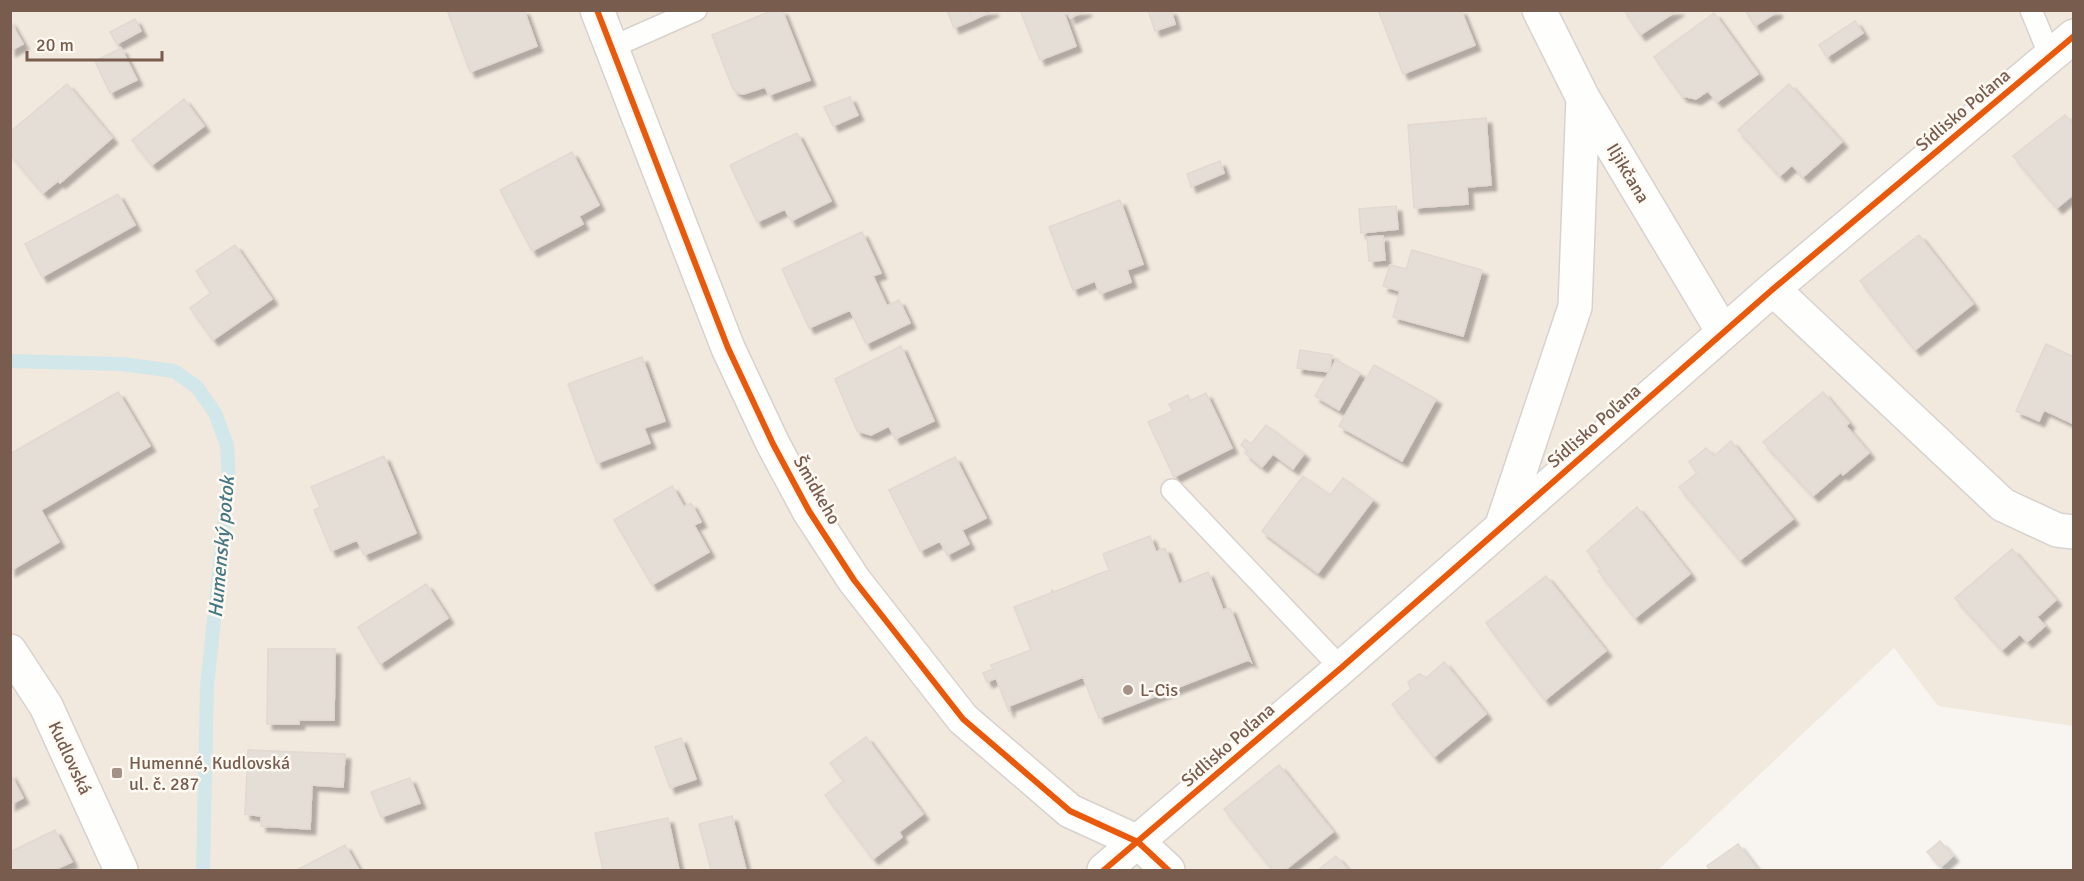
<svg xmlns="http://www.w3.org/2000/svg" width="2084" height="881" font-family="Signika,sans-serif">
  <defs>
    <filter id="shadow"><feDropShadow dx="5.5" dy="5.5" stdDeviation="1.5" flood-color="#0004"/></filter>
  </defs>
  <rect width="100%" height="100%" fill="#f8f5f0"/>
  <!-- residential -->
  <path fill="#f1e8de" d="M10 11H2073V726L1938 706 1894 648 1658 870H11Z"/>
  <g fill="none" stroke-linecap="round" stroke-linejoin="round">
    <!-- stream -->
    <path stroke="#d2e7e9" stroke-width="14" d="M10 361 122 364 174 371 197 387 215 413 227 445 229 479 207 686 203 870"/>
  </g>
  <!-- building -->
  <path fill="#e5ded7" stroke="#e1d9d2" stroke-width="1.5" filter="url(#shadow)" d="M447 10H524L537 46 470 72Z
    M774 10H782L810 80 769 95 765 87 744 94 738 93 733 89 712 35Z
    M947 10H969L973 20 954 28Z
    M969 10H994L973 20Z
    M1020 10H1063L1076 46 1040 60Z
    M1067 10H1087L1070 18Z
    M1148 10H1171L1175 24 1155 31Z
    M1378 10H1461L1475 45 1403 74Z
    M1624 10H1678L1640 35Z
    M1745 10H1776L1777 12 1755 26Z
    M1714 13 1758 74 1717 102 1708 91 1696 99 1682 96 1654 57Z
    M135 19 141 31 117 44 110 32Z
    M10 21 23 44 10 51Z
    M1855 21 1863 33 1827 57 1819 45Z
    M121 48 137 80 110 93 95 61Z
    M67 84 112 138 60 183 58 181 43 193 10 154V132Z
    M1789 84 1842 142 1803 177 1792 165 1780 176 1738 130Z
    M850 97 858 115 833 126 824 107Z
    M184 99 204 126 152 165 132 140Z
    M2065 115 2074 125V194L2057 208 2013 156Z
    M1486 118 1491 185 1467 187 1468 204 1414 208 1408 125Z
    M797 133 831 201 791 221 785 209 757 222 730 165Z
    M572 152 599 205 579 216 583 224 532 251 500 190Z
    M1220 161 1224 173 1191 187 1187 174Z
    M118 194 135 225 42 277 25 244Z
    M1120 200 1143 264 1127 270 1131 282 1100 294 1095 281 1073 290 1049 227Z
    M1396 206 1398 229 1361 233 1359 209Z
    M862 232 881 273 873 276 887 306 899 300 910 323 866 344 850 310 809 328 782 269Z
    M1919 235 1973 304 1915 350 1860 281Z
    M1383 236 1385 260 1369 261 1367 237Z
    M235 245 272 299 213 340 190 308 211 293 196 271Z
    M1412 250 1482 270 1463 336 1393 317 1400 291 1383 286 1390 265 1406 269Z
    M2046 344 2074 357V424L2044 410 2039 421 2016 411Z
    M901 346 934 421 895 439 889 426 871 435 857 431 835 379Z
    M1300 350 1332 355 1329 372 1297 368Z
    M642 357 665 421 644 428 650 443 597 463 568 384Z
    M1336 360 1360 373 1339 410 1315 396Z
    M1374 365 1436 399 1402 461 1339 426Z
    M118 392 150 446 41 510 59 542 10 571V454Z
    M1823 392 1849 423 1846 426 1869 453 1843 475 1841 472 1813 496 1763 442Z
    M1206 393 1232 448 1174 477 1148 422 1173 411 1169 404 1188 395 1190 401Z
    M1266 425 1304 454 1293 469 1273 454 1262 467 1245 453 1248 451 1241 445 1245 439 1251 444Z
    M1731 441 1793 519 1740 560 1679 487 1697 473 1689 462 1706 448 1714 456Z
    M384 456 416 533 364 555 357 540 331 551 314 510 320 507 311 487Z
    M955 457 986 518 962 530 969 544 947 555 940 541 920 551 889 490Z
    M1303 476 1330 495 1343 478 1373 500 1318 573 1262 531Z
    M672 486 684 507 691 503 701 522 694 525 709 552 652 585 614 520Z
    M1637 507 1690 574 1635 618 1598 571 1601 569 1587 551Z
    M1150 536 1156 552 1165 548 1179 584 1208 572 1223 610 1230 608 1251 662 1248 660 1099 718 1083 677 1009 706V712L996 678 987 682 983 673 993 669 991 665 1031 650 1014 607 1051 593 1052 590 1054 592 1109 570 1103 554Z
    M2012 549 2056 600 2037 617 2045 626 2027 642 2020 634 2002 650 1955 598Z
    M1546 576 1606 651 1545 700 1486 623Z
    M426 584 448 618 380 664 358 627Z
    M268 649H335L334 720H299V724H267Z
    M1444 662 1486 714 1434 757 1392 704 1411 689 1408 682 1419 674 1426 678Z
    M866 737 923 814 899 832 902 837 873 859 825 795 844 781 830 763Z
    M681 738 696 779 670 788 655 747Z
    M248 750 345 754 343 787 312 785 310 829 261 826V816L245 814Z
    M1279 765 1333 832 1285 870H1273L1224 809Z
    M10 773 23 798 10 805Z
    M410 778 420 803 381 817 371 792Z
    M732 816 746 870H711L699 824Z
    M668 818 679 870H603L595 833Z
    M55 830 72 862 54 870H10V852Z
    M1940 841 1953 856 1941 867 1927 852Z
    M1738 844 1758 870H1710L1707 866Z
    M345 845 359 870H297Z
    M1336 856 1348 870H1318Z"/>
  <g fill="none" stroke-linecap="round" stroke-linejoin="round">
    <!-- lane casing -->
    <g stroke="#d8d2ce" stroke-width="24">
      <path id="lane" d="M2031 10 2050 56
        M610 48 696 10
        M1172 490 1341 668"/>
    </g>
    <!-- street casing -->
    <g stroke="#d8d2ce" stroke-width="36">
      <path id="street" d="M597 10 728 348 773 444 809 511 854 580 963 719 1070 811 1138 842 1168 870
        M1539 10 1583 98 1723 332
        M1773 289 2003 505 2057 530 2074 532
        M1502 525 1575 307 1583 98
        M10 651 46 706 121 870
        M1104 870 1341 668 1773 289 2074 36"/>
    </g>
    <!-- lane -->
    <use href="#lane" stroke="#fefefd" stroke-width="21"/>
    <!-- street -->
    <use href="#street" stroke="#fefefd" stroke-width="33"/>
    <!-- cycleway casing -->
    <g stroke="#fefaf3" stroke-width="10">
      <path id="cycleway" d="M597 10 728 348 773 444 809 511 854 580 963 719 1070 811 1138 842 1168 870
        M1104 870 1341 668 1773 289 2074 36"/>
    </g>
    <!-- cycleway -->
    <use href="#cycleway" stroke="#e8590c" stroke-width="6"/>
  </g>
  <!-- markers -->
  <g fill="#a59287" stroke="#fefaf3" stroke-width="2">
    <circle cx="1128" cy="690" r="6"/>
    <rect x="111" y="767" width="12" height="12" rx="3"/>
  </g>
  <g text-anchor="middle" stroke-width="5" stroke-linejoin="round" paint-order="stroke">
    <!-- street labels -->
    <g font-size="18" fill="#785d4f" stroke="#fefaf3">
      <text transform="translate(1963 110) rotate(-40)" y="6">Sídlisko Poľana</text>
      <text transform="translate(1628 173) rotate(59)" y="6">Iljikčana</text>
      <text transform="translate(1594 426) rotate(-41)" y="6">Sídlisko Poľana</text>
      <text transform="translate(817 490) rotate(60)" y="6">Šmidkeho</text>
      <text transform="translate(1228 745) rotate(-41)" y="6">Sídlisko Poľana</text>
      <text transform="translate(70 758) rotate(65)" y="6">Kudlovská</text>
    </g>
    <!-- poi labels -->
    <g font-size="18" fill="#785d4f" stroke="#fefaf3" text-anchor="start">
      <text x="1140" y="696">L-Cis</text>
      <text x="129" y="769">Humenné, Kudlovská<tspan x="129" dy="21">ul. č. 287</tspan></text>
    </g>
    <!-- water labels -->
    <g font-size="20" font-style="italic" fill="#467983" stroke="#fefaf3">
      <text transform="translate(221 547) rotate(-85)" y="7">Humenský potok</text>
    </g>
  </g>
  <!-- border -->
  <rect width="2084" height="881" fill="none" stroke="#785d4f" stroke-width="24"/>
  <!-- scale -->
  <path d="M27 51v9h135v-9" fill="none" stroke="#785d4f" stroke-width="3"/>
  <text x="36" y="51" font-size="18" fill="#785d4f" stroke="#fefaf3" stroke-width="4.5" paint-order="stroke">20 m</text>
</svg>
